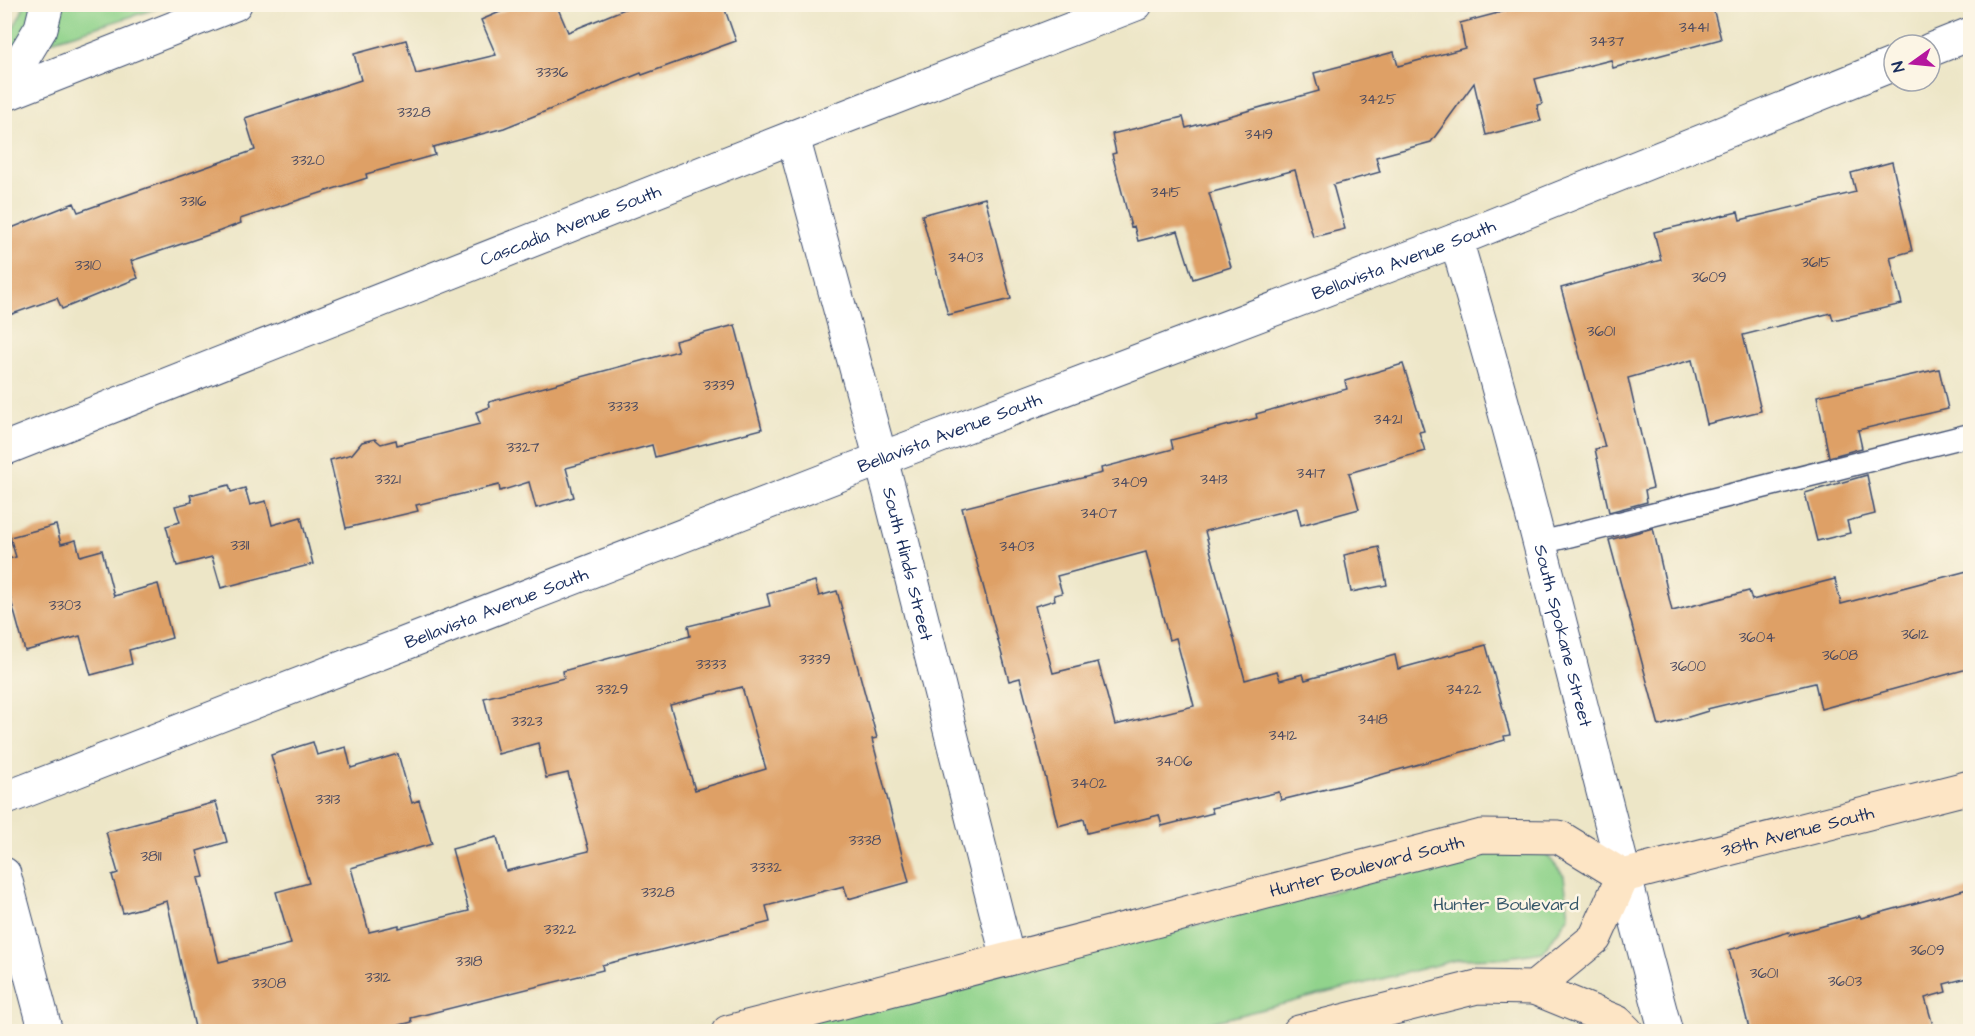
<svg xmlns="http://www.w3.org/2000/svg" width="1975" height="1036" font-family="'Architects Daughter',sans-serif">
  <rect width="100%" height="100%" fill="#fcf5e5"/>
  <filter id="ink" filterUnits="userSpaceOnUse"><feTurbulence type="fractalNoise" baseFrequency=".0167" numOctaves="2"/><feDisplacementMap in="SourceGraphic" scale="12" xChannelSelector="R" yChannelSelector="G"/><feConvolveMatrix kernelMatrix="1 2 1 2 8 2 1 2 1" color-interpolation-filters="sRGB"/></filter>
  <filter id="wash" filterUnits="userSpaceOnUse"><feTurbulence type="fractalNoise" baseFrequency=".008" numOctaves="4" result="noise"/><feDisplacementMap in="SourceGraphic" scale="24" xChannelSelector="R" yChannelSelector="G"/><feGaussianBlur stdDeviation="1.35" result="paint"/><feColorMatrix in="noise" values="0 0 0 0 0 0 0 0 0 0 0 0 0 0 0 0 0 1.4 0 .05"/><feComposite in="paint" operator="in"/></filter>
  <g filter="url(#wash)">
    <rect width="100%" height="100%" fill="#ede6c7"/>
    <!-- green -->
    <path fill="#91d38c" stroke="#568175" stroke-width="1.5" d="M24 5H169L5 55C4 30 19 26 24 5Z
      M1499 851 1545 852 1564 876 1569 916 1543 952 1501 958 1460 959 1177 1031 755 1032Z"/>
    <g id="blocks">
      <!-- building -->
      <path fill="#dea066" fill-rule="evenodd" d="M519 4H556L568 32 637 4H723L736 41 642 75 641 73 504 128 433 147 435 155 366 174 367 178 240 219 241 223 220 231 131 261 138 278 62 309 57 298 4 317V231L74 203 78 212 255 150 245 118 361 80 354 54 406 40 416 74 496 55 481 20Z
        M1532 4H1712L1721 39 1613 68 1611 60 1535 79 1542 104 1537 105 1541 121 1486 135 1474 83 1431 142 1376 157 1380 172 1333 185 1345 229 1313 237 1295 170 1209 193 1231 267 1193 279 1178 231 1138 241 1134 226 1131 227 1112 154 1116 153 1112 134 1183 117 1186 128 1319 91 1314 73 1394 52 1398 66 1465 48 1460 23Z
        M1892 162 1912 251 1890 257 1902 304 1833 320 1831 313 1743 335 1761 411 1707 424 1692 360 1628 378 1653 488 1645 490 1647 502 1609 512 1595 449 1605 447 1561 288 1661 260 1654 232 1738 212 1740 220 1856 192 1851 173Z
        M985 198 1011 299 948 315 922 215Z
        M735 325 762 429 655 457 652 445 566 468 574 497 536 508 529 482 500 491 499 485 416 505 418 511 346 528 330 460 352 454 362 442 375 439 381 444 396 440 397 445 480 424 476 412 490 407 489 402 678 351 675 341Z
        M1403 364 1424 431 1419 432 1425 451 1349 473 1359 509 1301 525 1297 508 1205 531 1245 680 1277 671 1280 680 1303 674 1305 680 1395 655 1398 669 1486 645 1510 735 1504 736 1505 740 1351 783 1281 800 1279 792 1211 808 1213 813 1162 826 1159 815 1087 833 1084 819 1058 826 1020 678 1009 681 962 508 1102 473 1101 468 1173 449 1171 440 1257 418 1256 414 1347 389 1345 381ZM1146 552 1169 640 1176 638 1194 706 1115 725 1098 662 1053 673 1035 606 1055 600 1054 595 1062 593 1057 576Z
        M1939 369 1948 409 1858 430 1862 448 1829 457 1817 396Z
        M1867 475 1875 514 1847 521 1850 533 1817 541 1805 493Z
        M229 485 231 492 245 488 250 505 266 501 272 525 301 517 313 564 221 588 212 557 177 566 166 526 180 522 175 506 192 502 190 495Z
        M56 525 61 544 76 540 80 556 102 550 114 596 158 584 172 638 129 650 132 664 91 675 80 636 25 651 4 575V560L16 557 10 537Z
        M1653 528 1672 611 1749 591 1752 600 1835 579 1841 604 1971 570V668L1821 709 1815 683 1707 709 1708 711 1659 726 1609 540Z
        M1379 547 1387 585 1351 592 1344 555Z
        M815 581 819 596 837 591 877 738 872 739 909 882 848 899 844 886 766 906 770 922 602 965 603 970 411 1018 412 1022 372 1032H196L167 901 123 913 112 875 118 873 106 832 216 802 227 842 197 851 204 877 198 878 219 962 291 944 276 892 309 883 271 755 313 742 317 755 346 747 351 768 398 754 412 803 419 800 432 844 351 868 369 932 399 925V928L469 911 452 849 497 837 506 871 589 851 568 773 546 778 538 743 498 754 484 698 564 678 563 671 690 636 688 626 770 606 767 594ZM742 687 766 769 695 790 670 705Z
        M1971 888V977L1944 984 1946 992 1925 998 1935 1032H1750L1729 950 1789 932 1790 935 1860 916 1861 918Z"/>
    </g>
  </g>
  <g filter="url(#ink)">
    <use href="#blocks" fill-opacity="0" stroke="#3a4a6e" stroke-width="1.5"/>
    <g fill="none" stroke-linecap="round" stroke-linejoin="round">
      <!-- lane casing -->
      <g stroke="#3a4a6e" stroke-width="25">
        <path id="lane" d="M1540 543 1970 435"/>
      </g>
      <!-- street casing -->
      <g stroke="#3a4a6e" stroke-width="35">
        <g id="street">
          <path d="M1930 50 1970 34"/>
          <path d="M4 89 41 28 47 4"/>
          <path d="M4 95 235 4"/>
          <path id="s1" d="M793 137 889 489 1008 959"/>
          <path id="s2" d="M1456 240C1534 502 1594 768 1666 1032"/>
          <path id="s3" d="M4 449 793 137 1136 4"/>
          <path id="s4" d="M4 799 880 459 1456 240 1894 64"/>
          <path d="M4 874 46 1032"/>
        </g>
      </g>
      <!-- secondary casing -->
      <g stroke="#3a4a6e" stroke-width="35">
        <g id="secondary">
          <path id="s5" d="M1623 876 1970 787"/>
          <path d="M1534 988 1617 1022 1627 1032"/>
          <path id="s6" d="M728 1032 1482 836 1559 837 1623 876"/>
          <path d="M1299 1032 1477 987 1534 988 1595 938 1623 876"/>
        </g>
      </g>
      <!-- lane -->
      <use href="#lane" stroke="#fff" stroke-width="22"/>
      <!-- street -->
      <use href="#street" stroke="#fff" stroke-width="33"/>
      <!-- secondary -->
      <use href="#secondary" stroke="#fde5c5" stroke-width="33"/>
    </g>
  </g>
  <g text-anchor="middle" stroke-width="5" stroke-linejoin="round" paint-order="stroke">
    <!-- number labels -->
    <g font-size="15" fill="#4c4b60">
      <text x="1694" y="32">3441</text>
      <text x="1607" y="46">3437</text>
      <text x="552" y="77">3336</text>
      <text x="1378" y="104">3425</text>
      <text x="414" y="117">3328</text>
      <text x="1259" y="139">3419</text>
      <text x="308" y="165">3320</text>
      <text x="1166" y="197">3415</text>
      <text x="193" y="206">3316</text>
      <text x="966" y="262">3403</text>
      <text x="1816" y="267">3615</text>
      <text x="88" y="270">3310</text>
      <text x="1709" y="282">3609</text>
      <text x="1601" y="336">3601</text>
      <text x="719" y="390">3339</text>
      <text x="623" y="411">3333</text>
      <text x="1388" y="424">3421</text>
      <text x="523" y="452">3327</text>
      <text x="1311" y="478">3417</text>
      <text x="388" y="484">3321</text>
      <text x="1214" y="484">3413</text>
      <text x="1130" y="487">3409</text>
      <text x="1099" y="518">3407</text>
      <text x="240" y="550">3311</text>
      <text x="1017" y="551">3403</text>
      <text x="65" y="610">3303</text>
      <text x="1915" y="639">3612</text>
      <text x="1757" y="642">3604</text>
      <text x="1840" y="660">3608</text>
      <text x="815" y="664">3339</text>
      <text x="711" y="669">3333</text>
      <text x="1688" y="671">3600</text>
      <text x="612" y="694">3329</text>
      <text x="1464" y="694">3422</text>
      <text x="1373" y="724">3418</text>
      <text x="527" y="726">3323</text>
      <text x="1283" y="740">3412</text>
      <text x="1174" y="766">3406</text>
      <text x="1089" y="788">3402</text>
      <text x="328" y="804">3313</text>
      <text x="865" y="845">3338</text>
      <text x="151" y="861">3811</text>
      <text x="766" y="872">3332</text>
      <text x="658" y="897">3328</text>
      <text x="560" y="934">3322</text>
      <text x="1927" y="955">3609</text>
      <text x="469" y="966">3318</text>
      <text x="1764" y="978">3601</text>
      <text x="378" y="982">3312</text>
      <text x="1845" y="986">3603</text>
      <text x="269" y="988">3308</text>
    </g>
    <!-- street labels -->
    <g font-size="18" fill="#1b2f5e" stroke="#fcf5e5">
      <text dy="6" stroke="none"><textPath href="#s3" startOffset="609">Cascadia Avenue South</textPath></text>
      <text dy="6" stroke="none"><textPath href="#s4" startOffset="1500">Bellavista Avenue South</textPath></text>
      <text dy="6" stroke="none"><textPath href="#s4" startOffset="1014">Bellavista Avenue South</textPath></text>
      <text dy="6" stroke="none"><textPath href="#s1" startOffset="442">South Hinds Street</textPath></text>
      <text dy="6" stroke="none"><textPath href="#s4" startOffset="528">Bellavista Avenue South</textPath></text>
      <text dy="6" stroke="none"><textPath href="#s2" startOffset="410">South Spokane Street</textPath></text>
      <text dy="6" stroke="none"><textPath href="#s5" startOffset="180">38th Avenue South</textPath></text>
      <text dy="6" stroke="none"><textPath href="#s6" startOffset="660">Hunter Boulevard South</textPath></text>
    </g>
    <!-- park labels -->
    <g font-size="18" fill="#38586a" stroke="#fcf5e5">
      <text x="1506" y="910">Hunter Boulevard</text>
    </g>
  </g>
  <!-- margin -->
  <rect width="1975" height="1036" fill="none" stroke="#fcf5e5" stroke-width="24"/>
  <!-- north arrow -->
  <g transform="translate(1912 63) rotate(255)"><circle r="28" fill="#fcf5e5" stroke="#a2a6af" stroke-width="1.5"/>
  <path d="M0-4.5L10 22L0 15L-10 22Z" fill="#b5179e"/>
  <text y="-9" font-size="16" font-weight="bold" text-anchor="middle" fill="#1b2f5e">N</text>
  </g>
</svg>
